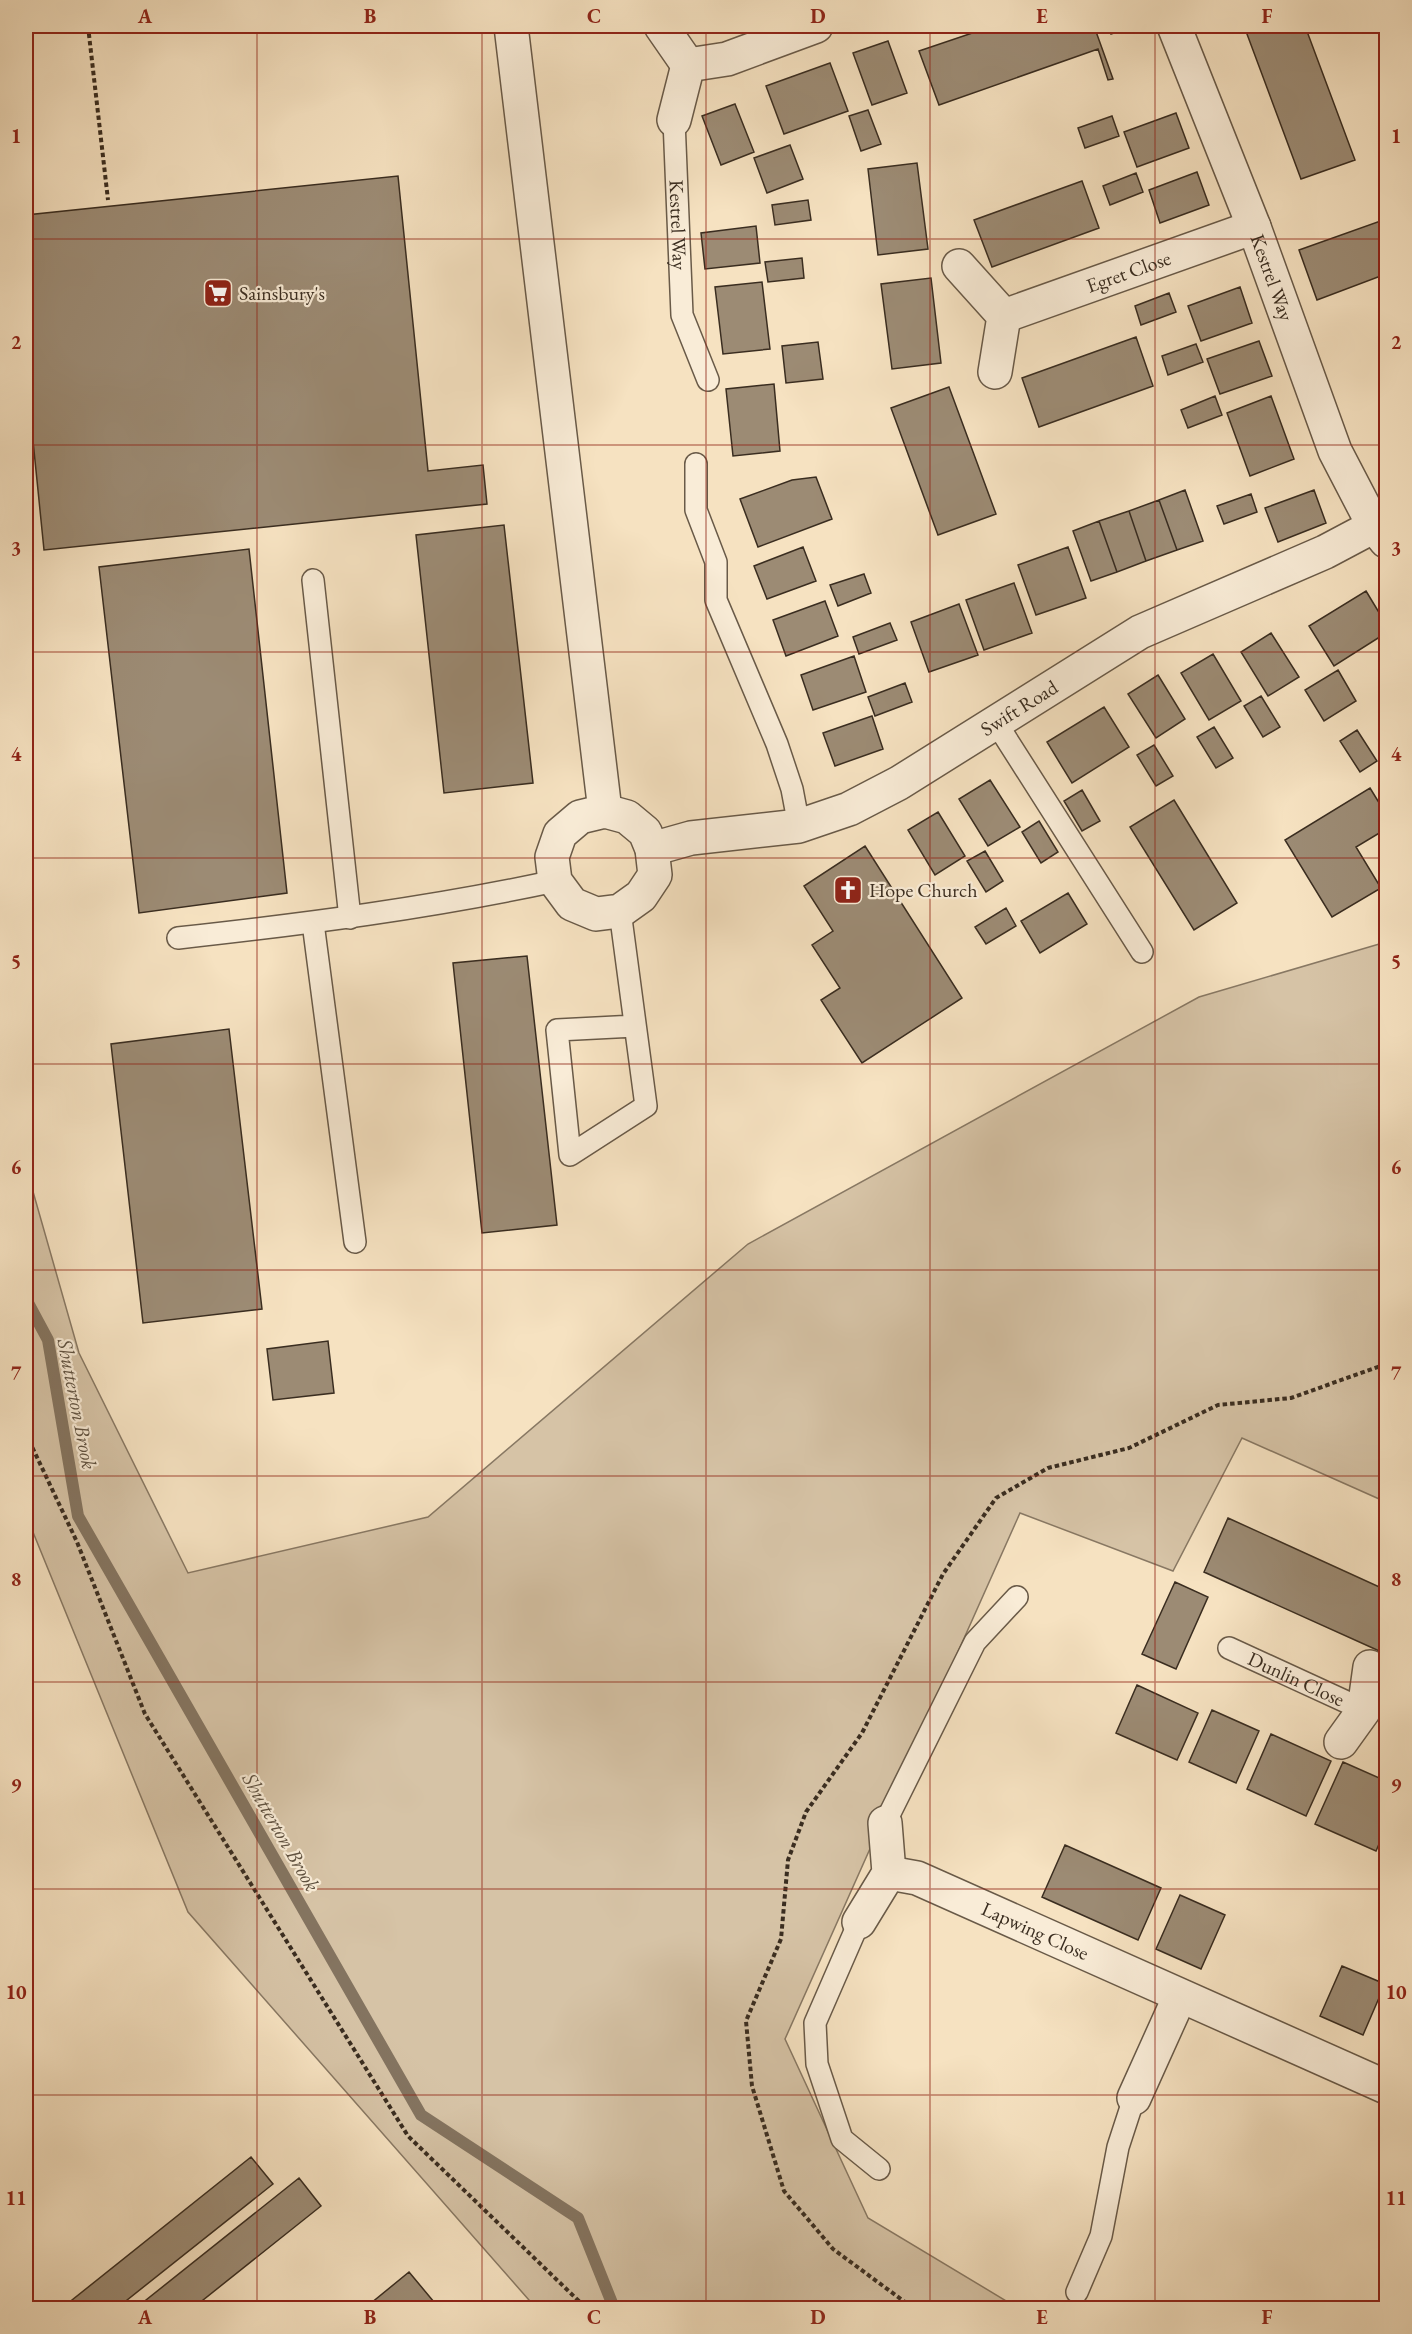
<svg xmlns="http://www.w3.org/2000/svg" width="1412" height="2334" font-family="'EB Garamond',serif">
  <rect width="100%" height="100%" fill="#f6e2c1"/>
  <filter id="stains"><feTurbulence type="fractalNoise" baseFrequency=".00333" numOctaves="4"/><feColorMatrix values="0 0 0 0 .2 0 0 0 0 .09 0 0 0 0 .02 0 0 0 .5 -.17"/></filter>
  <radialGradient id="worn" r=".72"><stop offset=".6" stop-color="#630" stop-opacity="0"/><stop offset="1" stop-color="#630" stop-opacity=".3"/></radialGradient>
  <!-- green -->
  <path fill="#d6c3a6" stroke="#887863" stroke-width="1.5" d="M1386 942V1502L1242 1438 1173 1571 1020 1513 785 2039 868 2218 1018 2308H536L188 1912 26 1515V1167L79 1353 188 1573 428 1517 748 1244 1199 997Z"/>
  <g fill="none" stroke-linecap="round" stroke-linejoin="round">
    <!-- stream -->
    <path stroke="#847460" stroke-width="12" d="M26 1299 48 1340 78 1516 421 2115 578 2218 614 2308"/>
  </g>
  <!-- building -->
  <path fill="#9c8b74" stroke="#3a2d20" stroke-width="1.5" d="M993 26H1094L1113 79 1108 80 1098 49 939 105 919 51Z
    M1108 26H1134L1111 34Z
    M1244 26H1305L1355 160 1301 179Z
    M888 41 907 93 872 105 853 53Z
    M830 63 848 111 784 134 766 86Z
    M735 104 754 152 721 165 702 116Z
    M868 110 881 144 861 151 849 116Z
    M1176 113 1189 148 1137 167 1124 132Z
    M1112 116 1119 136 1085 148 1078 128Z
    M790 145 803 179 767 193 754 158Z
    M917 163 928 249 878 255 868 169Z
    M1197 172 1209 205 1160 223 1149 190Z
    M1136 173 1143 192 1110 205 1103 186Z
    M398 176 428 471 483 465 487 504 44 550 26 371V215Z
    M1082 181 1099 228 992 267 974 220Z
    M808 200 811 220 775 225 772 205Z
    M1386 219V274L1317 300 1299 250Z
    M756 226 760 263 705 269 701 233Z
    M802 258 804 278 768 282 765 262Z
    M931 278 941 363 892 369 881 284Z
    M762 282 770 349 723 354 715 287Z
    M1240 287 1252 323 1201 341 1188 306Z
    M1169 293 1176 312 1141 325 1135 306Z
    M1136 337 1153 386 1039 427 1022 378Z
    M1259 341 1272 376 1220 394 1207 359Z
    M818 342 823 379 786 383 782 346Z
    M1196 344 1203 362 1168 375 1162 356Z
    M774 384 780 451 733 456 726 389Z
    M949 387 996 514 938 535 891 408Z
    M1215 396 1222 415 1188 428 1181 410Z
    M1271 396 1294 459 1250 476 1227 413Z
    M816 477 832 519 758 547 740 499 792 480Z
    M1185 490 1203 541 1177 550 1159 500Z
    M1314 490 1326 523 1278 542 1265 508Z
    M1251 494 1257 512 1224 524 1217 506Z
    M1159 500 1177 550 1146 561 1129 511Z
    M1129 511 1146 561 1117 572 1099 521Z
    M1099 521 1117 572 1091 581 1073 531Z
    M504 525 533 783 444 793 416 535Z
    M803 547 816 581 767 599 754 566Z
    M1068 547 1086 598 1036 615 1018 565Z
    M249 549 287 893 139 913 99 567Z
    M864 574 871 593 838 606 830 585Z
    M1014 583 1032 633 984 650 966 600Z
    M1366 591 1386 624V633L1334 666 1309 626Z
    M825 601 838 636 786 656 773 620Z
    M959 604 978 655 929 672 911 622Z
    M890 623 897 640 859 654 853 637Z
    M1271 633 1299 677 1268 696 1241 652Z
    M1213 654 1241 701 1209 720 1181 673Z
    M854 656 866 692 813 710 801 675Z
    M1338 670 1356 701 1324 721 1305 690Z
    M1158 675 1185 719 1156 738 1128 694Z
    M905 683 912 702 875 716 868 697Z
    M1261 696 1280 727 1263 737 1244 706Z
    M1104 707 1129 747 1072 783 1047 742Z
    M872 716 883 749 835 766 823 733Z
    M1214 727 1233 758 1216 768 1197 737Z
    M1357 730 1377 761 1360 772 1340 741Z
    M1154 745 1173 776 1156 786 1137 755Z
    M990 780 1020 827 988 846 959 799Z
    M1370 788 1386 814V829L1356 847 1381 888 1332 917 1285 840Z
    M1082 790 1100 821 1082 831 1064 801Z
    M1174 800 1237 903 1194 930 1130 827Z
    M938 812 965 856 935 875 908 830Z
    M1039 821 1058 852 1041 863 1022 832Z
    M865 846 962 998 862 1063 821 1000 840 988 812 945 833 931 804 886Z
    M985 851 1003 881 986 892 967 861Z
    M1068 893 1087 924 1040 953 1021 921Z
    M1006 908 1016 926 986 944 975 927Z
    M527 956 557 1225 482 1233 453 963Z
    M229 1029 262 1309 143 1323 111 1044Z
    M328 1341 334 1393 273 1400 267 1349Z
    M1228 1518 1386 1590V1654L1204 1572Z
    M1175 1582 1208 1597 1176 1669 1142 1654Z
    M1137 1685 1198 1713 1177 1760 1116 1733Z
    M1212 1710 1259 1731 1236 1783 1189 1762Z
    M1271 1734 1331 1761 1306 1816 1247 1789Z
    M1343 1762 1386 1781V1828L1376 1851 1315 1824Z
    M1065 1845 1161 1888 1138 1940 1042 1897Z
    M1180 1895 1225 1915 1201 1969 1156 1949Z
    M1342 1966 1385 1984 1363 2035 1320 2016Z
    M251 2157 273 2184 117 2308H62Z
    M299 2178 321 2206 193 2308H136Z
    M409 2272 439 2308H365Z"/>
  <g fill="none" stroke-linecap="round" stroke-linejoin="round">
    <!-- service casing -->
    <g stroke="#695a48" stroke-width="24">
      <g id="service">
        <path id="s1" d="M674 120 682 315 708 380"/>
        <path d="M696 464V510L716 562V600L777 744 792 789 799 826"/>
        <path d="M313 580 350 918"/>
        <path d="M995 721 1142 952"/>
        <path d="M620 911 646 1106 570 1155 557 1030 635 1026"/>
        <path d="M313 923 355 1242"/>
        <path d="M178 938C305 924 430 908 555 881"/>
        <path id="s2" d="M1229 1648 1364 1710"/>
        <path d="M885 1823 975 1642 1017 1597"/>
        <path d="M859 1922 815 2023 817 2064 842 2139 879 2169"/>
        <path d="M1077 2292 1101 2236 1118 2147 1134 2098"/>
      </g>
    </g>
    <!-- minor casing -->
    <g stroke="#695a48" stroke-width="36">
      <g id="minor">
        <path d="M661 26 688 65"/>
        <path id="s3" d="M1174 26 1254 227 1335 451 1374 526 1386 541"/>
        <path d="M674 120 688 65 727 59 816 26"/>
        <path d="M959 266 1004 316 995 372"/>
        <path id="s4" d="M1004 316 1254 227"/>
        <path id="s5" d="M652 849 691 838 799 826 849 809 899 783 1140 632 1325 552 1374 526"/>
        <path d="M1341 1742 1364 1710 1370 1667"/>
        <path id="s6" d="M889 1873 917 1878 1386 2087"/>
        <path d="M859 1922 889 1873 885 1823"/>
        <path d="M1134 2098 1180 1996"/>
      </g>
    </g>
    <!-- tertiary casing -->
    <g stroke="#695a48" stroke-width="36">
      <path id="tertiary" d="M511 26 605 811
        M605 811 627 817 645 832 652 849 655 875 641 896 620 911 596 914 572 904 555 881 552 857 560 834 580 817Z"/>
    </g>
    <!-- path -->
    <path stroke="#3a2d20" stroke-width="4" stroke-dasharray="4.5 3" stroke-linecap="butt" d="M88 26 108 200
      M26 1434 77 1542 145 1714 408 2136 586 2308
      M913 2308 833 2249 784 2191 752 2086 746 2021 781 1939 788 1860 806 1812 862 1733 943 1574 996 1498 1048 1468 1129 1448 1218 1405 1291 1398 1386 1364"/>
    <!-- service -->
    <use href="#service" stroke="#f9ecd7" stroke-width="21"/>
    <!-- minor -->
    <use href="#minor" stroke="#f9ecd7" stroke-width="33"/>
    <!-- tertiary -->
    <use href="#tertiary" stroke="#f9ecd7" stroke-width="33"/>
  </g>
  <!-- grid -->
  <path fill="none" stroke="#8f2418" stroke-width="1.5" stroke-opacity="0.55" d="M257 26V2308M482 26V2308M706 26V2308M930 26V2308M1155 26V2308M26 239H1386M26 445H1386M26 652H1386M26 858H1386M26 1064H1386M26 1270H1386M26 1476H1386M26 1682H1386M26 1889H1386M26 2095H1386"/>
  <!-- icons -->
  <defs>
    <g id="supermarket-square" transform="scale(1.5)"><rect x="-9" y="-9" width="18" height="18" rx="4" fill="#8f2418" stroke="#f9ecd7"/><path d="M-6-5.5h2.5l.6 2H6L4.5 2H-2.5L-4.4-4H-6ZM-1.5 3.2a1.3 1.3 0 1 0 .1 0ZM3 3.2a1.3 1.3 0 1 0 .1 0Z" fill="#fff"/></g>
    <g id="church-square" transform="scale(1.5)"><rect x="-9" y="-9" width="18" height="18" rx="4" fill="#8f2418" stroke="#f9ecd7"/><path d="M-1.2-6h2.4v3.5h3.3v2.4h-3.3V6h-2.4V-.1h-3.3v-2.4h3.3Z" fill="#fff"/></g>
  </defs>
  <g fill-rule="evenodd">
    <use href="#supermarket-square" x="218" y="293"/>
    <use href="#church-square" x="848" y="890"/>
  </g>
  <g text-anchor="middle" stroke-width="4.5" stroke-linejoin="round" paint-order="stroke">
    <!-- street labels -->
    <g font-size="20" fill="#3a2d20" stroke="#f9ecd7">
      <text dy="7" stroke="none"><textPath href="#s1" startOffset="105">Kestrel Way</textPath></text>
      <text dy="7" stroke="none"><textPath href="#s4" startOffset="132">Egret Close</textPath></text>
      <text dy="7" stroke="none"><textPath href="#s3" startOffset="270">Kestrel Way</textPath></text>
      <text dy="7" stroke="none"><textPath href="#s5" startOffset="400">Swift Road</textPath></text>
      <text dy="7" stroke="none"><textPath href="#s2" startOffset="74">Dunlin Close</textPath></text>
      <text dy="7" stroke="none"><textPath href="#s6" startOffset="158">Lapwing Close</textPath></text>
    </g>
    <!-- poi labels -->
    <g font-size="20" fill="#3a2d20" stroke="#f9ecd7" text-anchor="start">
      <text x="239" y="300">Sainsbury's</text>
      <text x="869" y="897">Hope Church</text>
    </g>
    <!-- water labels -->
    <g font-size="21" font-style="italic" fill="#5f5140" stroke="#f9ecd7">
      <text transform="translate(77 1404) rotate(79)" y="7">Shutterton Brook</text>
      <text transform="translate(281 1832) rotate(60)" y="7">Shutterton Brook</text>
    </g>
  </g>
  <!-- margin -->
  <rect width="1412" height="2334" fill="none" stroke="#f6e2c1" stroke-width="66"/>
  <rect x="33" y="33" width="1346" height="2268" fill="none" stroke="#8f2418" stroke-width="2"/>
  <g font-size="20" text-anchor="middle" font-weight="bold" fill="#8f2418">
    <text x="145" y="23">A</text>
    <text x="370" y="23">B</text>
    <text x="594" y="23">C</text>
    <text x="818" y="23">D</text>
    <text x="1042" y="23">E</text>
    <text x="1267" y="23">F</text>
    <text x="16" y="143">1</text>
    <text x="1396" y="143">1</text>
    <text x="16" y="349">2</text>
    <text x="1396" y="349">2</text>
    <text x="16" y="555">3</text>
    <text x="1396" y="555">3</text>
    <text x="16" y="761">4</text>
    <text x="1396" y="761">4</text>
    <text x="16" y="968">5</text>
    <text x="1396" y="968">5</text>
    <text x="16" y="1174">6</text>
    <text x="1396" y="1174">6</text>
    <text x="16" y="1380">7</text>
    <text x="1396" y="1380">7</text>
    <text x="16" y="1586">8</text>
    <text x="1396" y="1586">8</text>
    <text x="16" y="1792">9</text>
    <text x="1396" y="1792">9</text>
    <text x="16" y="1999">10</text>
    <text x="1396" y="1999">10</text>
    <text x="16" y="2205">11</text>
    <text x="1396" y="2205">11</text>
    <text x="145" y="2324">A</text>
    <text x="370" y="2324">B</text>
    <text x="594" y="2324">C</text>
    <text x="818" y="2324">D</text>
    <text x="1042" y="2324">E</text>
    <text x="1267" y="2324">F</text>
  </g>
  <rect width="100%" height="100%" filter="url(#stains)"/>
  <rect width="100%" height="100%" fill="url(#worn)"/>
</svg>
